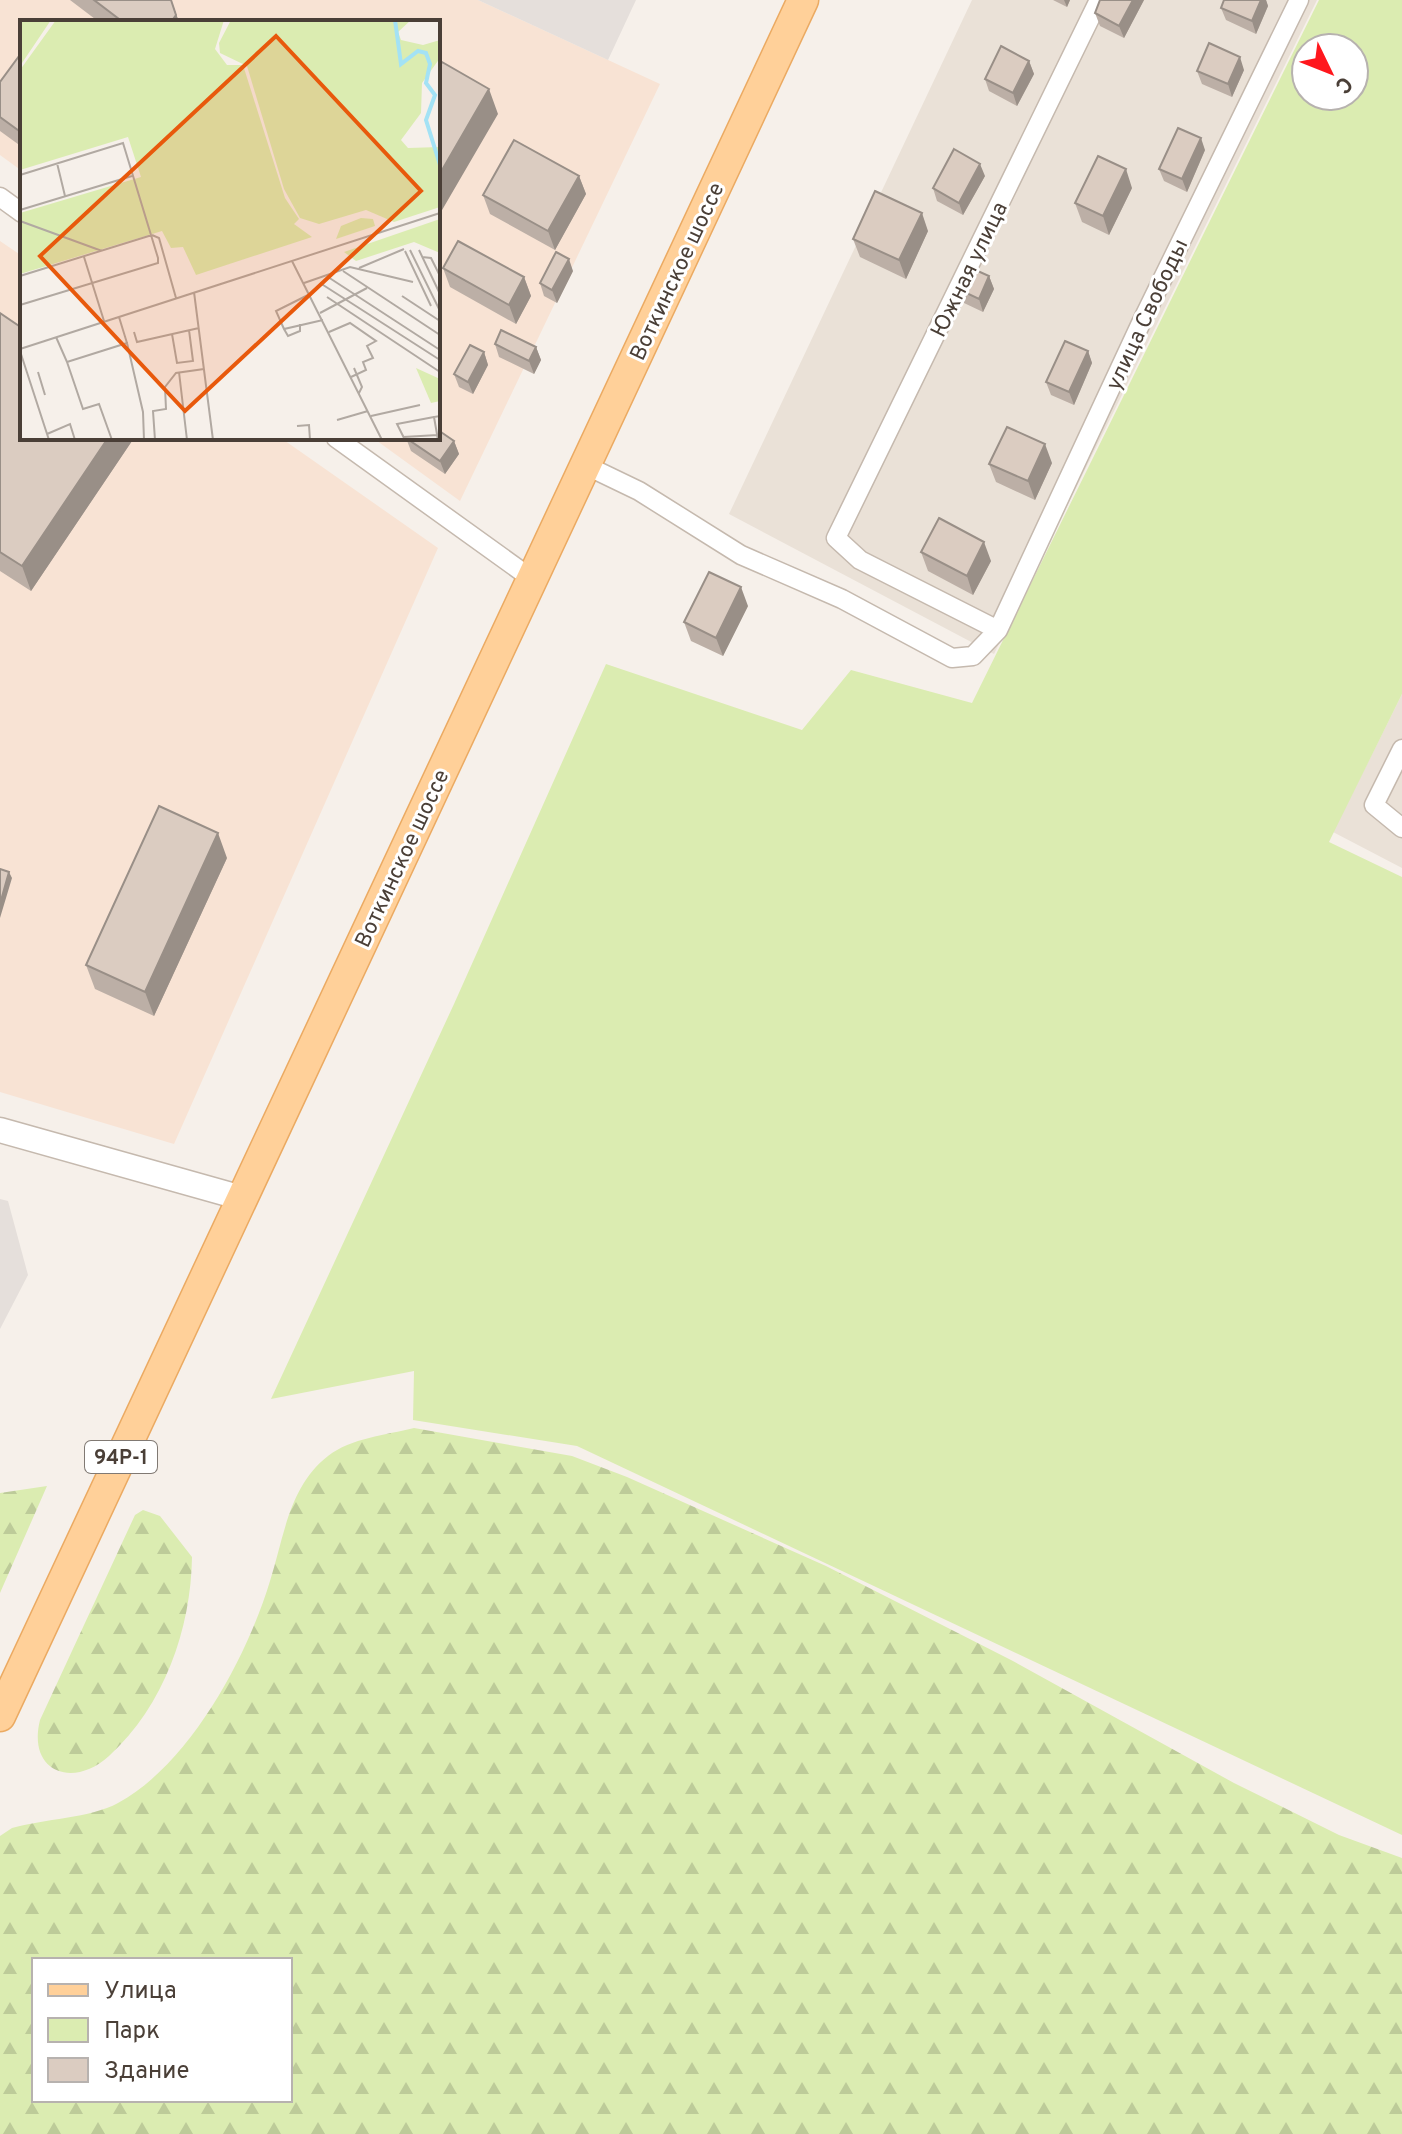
<svg xmlns="http://www.w3.org/2000/svg" width="1402" height="2134" font-family="Overpass,sans-serif">
  <defs>
    <pattern id="forest-firs" width="22" height="20" patternUnits="userSpaceOnUse" patternTransform="scale(2)"><rect width="22" height="20" fill="#dbecb1"/><path d="M5 1l3.5 6h-7zM16 11l3.5 6h-7z" fill="#bdcb99"/></pattern>
  </defs>
  <rect width="100%" height="100%" fill="#f6f0ea"/>
  <!-- residential -->
  <path fill="#eae1d7" d="M972 0H1317L994 654 729 514Z
    M1402 694V868L1333 832Z"/>
  <!-- commercial -->
  <path fill="#f8e3d4" d="M0 0H478L660 84 460 501 373 438H438V22H22V171L0 155Z
    M0 241 22 256V438H281L438 548 174 1144 0 1092Z"/>
  <!-- industrial -->
  <path fill="#e5dfdb" d="M478 0H636L608 60Z
    M0 1199 8 1201 28 1275 0 1329Z"/>
  <!-- green -->
  <path fill="#dbecb1" fill-rule="evenodd" d="M1319 0H1402V694L1329 842 1402 877V1835L577 1446 413 1420 414 1371 271 1399 454 1004 606 664 802 730 851 670 972 703ZM1306 48H1354V96H1306Z"/>
  <!-- forest -->
  <path fill="url(#forest-firs)" fill-rule="evenodd" d="M414 1428 572 1456 627 1477 826 1566 1011 1660 1234 1783 1339 1835 1402 1858V2134H0V1836L12 1828C43 1819 91 1818 118 1803 190 1764 247 1657 270 1581 284 1537 289 1486 328 1456 351 1438 386 1435 414 1428ZM290 1960V2100H34V1960Z
    M47 1486 0 1593V1493Z
    M143 1510 160 1516 192 1557C191 1629 164 1706 109 1756 73 1789 27 1772 40 1720L135 1515Z"/>
  <g fill="none" stroke-linecap="round" stroke-linejoin="round">
    <!-- minor casing -->
    <g stroke="#c5b9ae" stroke-width="21">
      <path id="minor" d="M0 197 22 213
        M336 438 532 579
        M585 465 639 491 741 555 842 599 952 658 973 656 998 630 1141 323 1299 0
        M998 630 860 560 836 538 1099 0
        M1402 749 1374 805 1402 828"/>
    </g>
    <!-- tertiary casing -->
    <g stroke="#c5b9ae" stroke-width="27">
      <path id="tertiary" d="M0 1130 242 1198"/>
    </g>
    <!-- primary casing -->
    <g stroke="#ebaa62" stroke-width="33">
      <path id="primary" d="M0 1716 803 0"/>
    </g>
    <!-- minor -->
    <use href="#minor" stroke="#fff" stroke-width="18"/>
    <!-- tertiary -->
    <use href="#tertiary" stroke="#fff" stroke-width="24"/>
    <!-- primary -->
    <use href="#primary" stroke="#ffd099" stroke-width="30"/>
  </g>
  <!-- wall -->
  <path fill="#bcafa6" d="M70 0H171L179 22H99Z
    M1053 0H1070L1067 7Z
    M1144 0 1124 38 1100 26 1095 13Z
    M1261 0H1266L1268 6 1256 34 1226 20 1221 8Z
    M22 52V147L0 131V82Z
    M1029 61 1034 74 1017 106 989 91 985 79Z
    M1244 70 1232 97 1202 84 1197 71Z
    M1205 150 1187 192 1164 181 1159 169Z
    M579 176 586 194 555 250 490 214 483 195Z
    M985 176 963 215 937 201 933 188Z
    M1132 188 1109 235 1082 222 1075 203Z
    M928 231 906 279 860 257 853 239Z
    M443 268 524 277 531 296 516 324 450 287Z
    M573 271 557 303 544 296 540 283Z
    M989 276 994 289 983 312 964 303 960 290Z
    M0 313 22 438H134L31 591 0 571Z
    M495 344 536 347 541 360 534 374 499 357Z
    M1088 351 1092 363 1074 405 1051 395 1046 382Z
    M484 352 488 365 473 394 459 387 454 374Z
    M406 438 454 441 459 454 445 474 411 451Z
    M1052 463 1035 500 996 482 989 464Z
    M921 552 991 561 973 595 928 571Z
    M748 606 723 656 691 641 684 622Z
    M227 858 154 1016 95 989 86 965Z"/>
  <!-- shaded-wall -->
  <path fill="#998f87" d="M171 0 179 22H171Z
    M1064 0H1070L1067 7Z
    M1133 0H1144L1124 38 1119 26Z
    M1261 0H1266L1268 6 1256 34 1252 21Z
    M1240 57 1244 70 1232 97 1228 84Z
    M1029 61 1034 74 1017 106 1013 93Z
    M489 89 498 114 438 217V177Z
    M1201 138 1205 150 1187 192 1182 179Z
    M980 164 985 176 963 215 959 203Z
    M1126 169 1132 188 1109 235 1103 216Z
    M579 176 586 194 555 250 548 231Z
    M922 213 928 231 906 279 899 260Z
    M569 259 573 271 557 303 552 290Z
    M989 276 994 289 983 312 979 299Z
    M524 277 531 296 516 324 509 305Z
    M536 347 541 360 534 374 529 361Z
    M1088 351 1092 363 1074 405 1069 392Z
    M484 352 488 365 473 394 468 382Z
    M108 438H134L31 591 22 566Z
    M454 441 459 454 445 474 440 461Z
    M1045 444 1052 463 1035 500 1028 481Z
    M984 542 991 561 973 595 967 576Z
    M741 587 748 606 723 656 716 638Z
    M218 833 227 858 154 1016 145 992Z
    M9 872 12 878 0 918V904Z"/>
  <!-- building -->
  <path fill="#dbccc1" stroke="#998f87" stroke-width="2" d="M94 0H171L176 15 171 22H123Z
    M1100 0H1133L1119 26 1095 13Z
    M1224 0H1261L1252 21 1221 8Z
    M1209 43 1240 57 1228 84 1197 71Z
    M1001 46 1029 61 1013 93 985 79Z
    M22 52V133L0 117V82Z
    M442 62 489 89 438 177V69Z
    M1178 128 1201 138 1182 179 1159 169Z
    M514 140 579 176 548 231 483 195Z
    M954 149 980 164 959 203 933 188Z
    M1098 156 1126 169 1103 216 1075 203Z
    M875 191 922 213 899 260 853 239Z
    M458 241 524 277 509 305 443 268Z
    M556 252 569 259 552 290 540 283Z
    M971 268 989 276 979 299 960 290Z
    M0 313 22 328V438H108L22 566 0 552Z
    M501 330 536 347 529 361 495 344Z
    M1065 341 1088 351 1069 392 1046 382Z
    M470 345 484 352 468 382 454 374Z
    M1007 427 1045 444 1028 481 989 464Z
    M438 430 454 441 440 461 406 438H438Z
    M939 518 984 542 967 576 921 552Z
    M709 572 741 587 716 638 684 622Z
    M159 806 218 833 145 992 86 965Z
    M0 869 9 872 0 904Z"/>
  <g text-anchor="middle" stroke-width="6" stroke-linejoin="round" paint-order="stroke">
    <!-- shield labels -->
    <rect fill="#fff" stroke="#807973" stroke-width="2" x="85" y="1441" width="72" height="32" rx="6"/>
    <g font-size="20" font-weight="bold" fill="#4a3f37">
      <text x="121" y="1464">94Р-1</text>
    </g>
    <!-- street labels -->
    <g font-size="22" fill="#4a3f37" stroke="#fff">
      <text transform="translate(968 269) rotate(-64)" y="8">Южная улица</text>
      <text transform="translate(676 271) rotate(-65)" y="8">Воткинское шоссе</text>
      <text transform="translate(1146 314) rotate(-65)" y="8">улица Свободы</text>
      <text transform="translate(401 858) rotate(-65)" y="8">Воткинское шоссе</text>
    </g>
  </g>
  <!-- overview -->
  <g transform="translate(20 20)">
    <rect width="420" height="420" fill="#f6f0ea"/>
    <path d="M36 0H204L195 29 207 45H223L265 178 279 199 274 204 292 217 176 255 163 227 151 228 142 211 0 254V193L121 157 108 117 0 150V50ZM396 348 420 359V381L411 383Z" fill="#dbecb1"/>
    <path d="M0 0H31L0 46ZM211 0H391L378 12 381 20 403 25 420 20V38L402 63 401 93 381 120 388 128 420 127V187L374 202 346 190 299 204 280 198 264 169 227 46 200 33 199 23ZM341 198 353 199 355 206 316 219 321 206ZM420 199V233L394 222 336 241 324 232Z" fill="#dbecb1"/>
    <path fill="none" stroke="#a3e2f5" stroke-width="4" d="M375 0 381 44 398 31 406 33 410 44 406 63 415 75 406 100 420 145"/>
    <path fill="none" stroke="#b1a9a2" stroke-width="2" d="M37 143 45 176M0 155 103 123 138 238V243L0 285M0 190 112 156M0 201 82 231M132 215 139 218 156 278M390 230 420 291M399 230 420 274M385 231 411 286M64 237 84 301M402 237 411 238 420 256M272 241 362 420M339 248 384 229M323 251 420 315M0 256 132 215M308 257 420 330M284 263 330 247 393 262M300 263 420 340M174 272 193 420M290 274 256 291 264 309 303 300M382 276 420 301M307 277 420 352M300 293 347 268M264 309 268 316 280 311V304M114 312 117 322 179 308M309 312 330 303 356 321 347 326 353 338 343 342 346 350 331 357M152 314 157 343 173 341 169 310M36 317 47 342 107 323 99 297M107 323 123 392 124 420M0 329 420 193M0 331 29 420M47 342 63 389 79 384 92 420M334 348 342 367 339 373M18 352 25 375M159 352 167 420M351 396 400 385M317 400 348 391M277 406 289 405 290 420M27 414 50 404 55 420M383 417 418 415M135 420 133 391 146 389 145 367 156 353 184 349M385 420 377 404 414 397M418 420 414 397 420 396"/>
    <path fill="#e8590c" fill-opacity="0.15" stroke="#e8590c" stroke-width="4" d="M256 16 401 171 165 391 20 236Z"/>
    <rect width="420" height="420" fill="none" stroke="#4a3f37" stroke-width="4"/>
  </g>
  <!-- legend -->
  <rect x="32" y="1958" width="260" height="144" fill="#ffffff" stroke="#b7b2af" stroke-width="2"/>
  <rect x="48" y="1984" width="40" height="12" fill="#ffd099" stroke="#b7b2af" stroke-width="2"/>
  <text x="104" y="1998" font-size="24" fill="#4a3f37">Улица</text>
  <rect x="48" y="2018" width="40" height="24" fill="#dbecb1" stroke="#b7b2af" stroke-width="2"/>
  <text x="104" y="2038" font-size="24" fill="#4a3f37">Парк</text>
  <rect x="48" y="2058" width="40" height="24" fill="#dbccc1" stroke="#b7b2af" stroke-width="2"/>
  <text x="104" y="2078" font-size="24" fill="#4a3f37">Здание</text>
  <!-- north arrow -->
  <g transform="translate(1330 72) rotate(133)"><circle r="38" fill="#ffffff" stroke="#b7b2af" stroke-width="2"/>
  <path d="M0-6L14 30L0 20L-14 30Z" fill="#ff171d"/>
  <text y="-12" font-size="22" font-weight="bold" text-anchor="middle" fill="#4a3f37">С</text>
  </g>
</svg>
